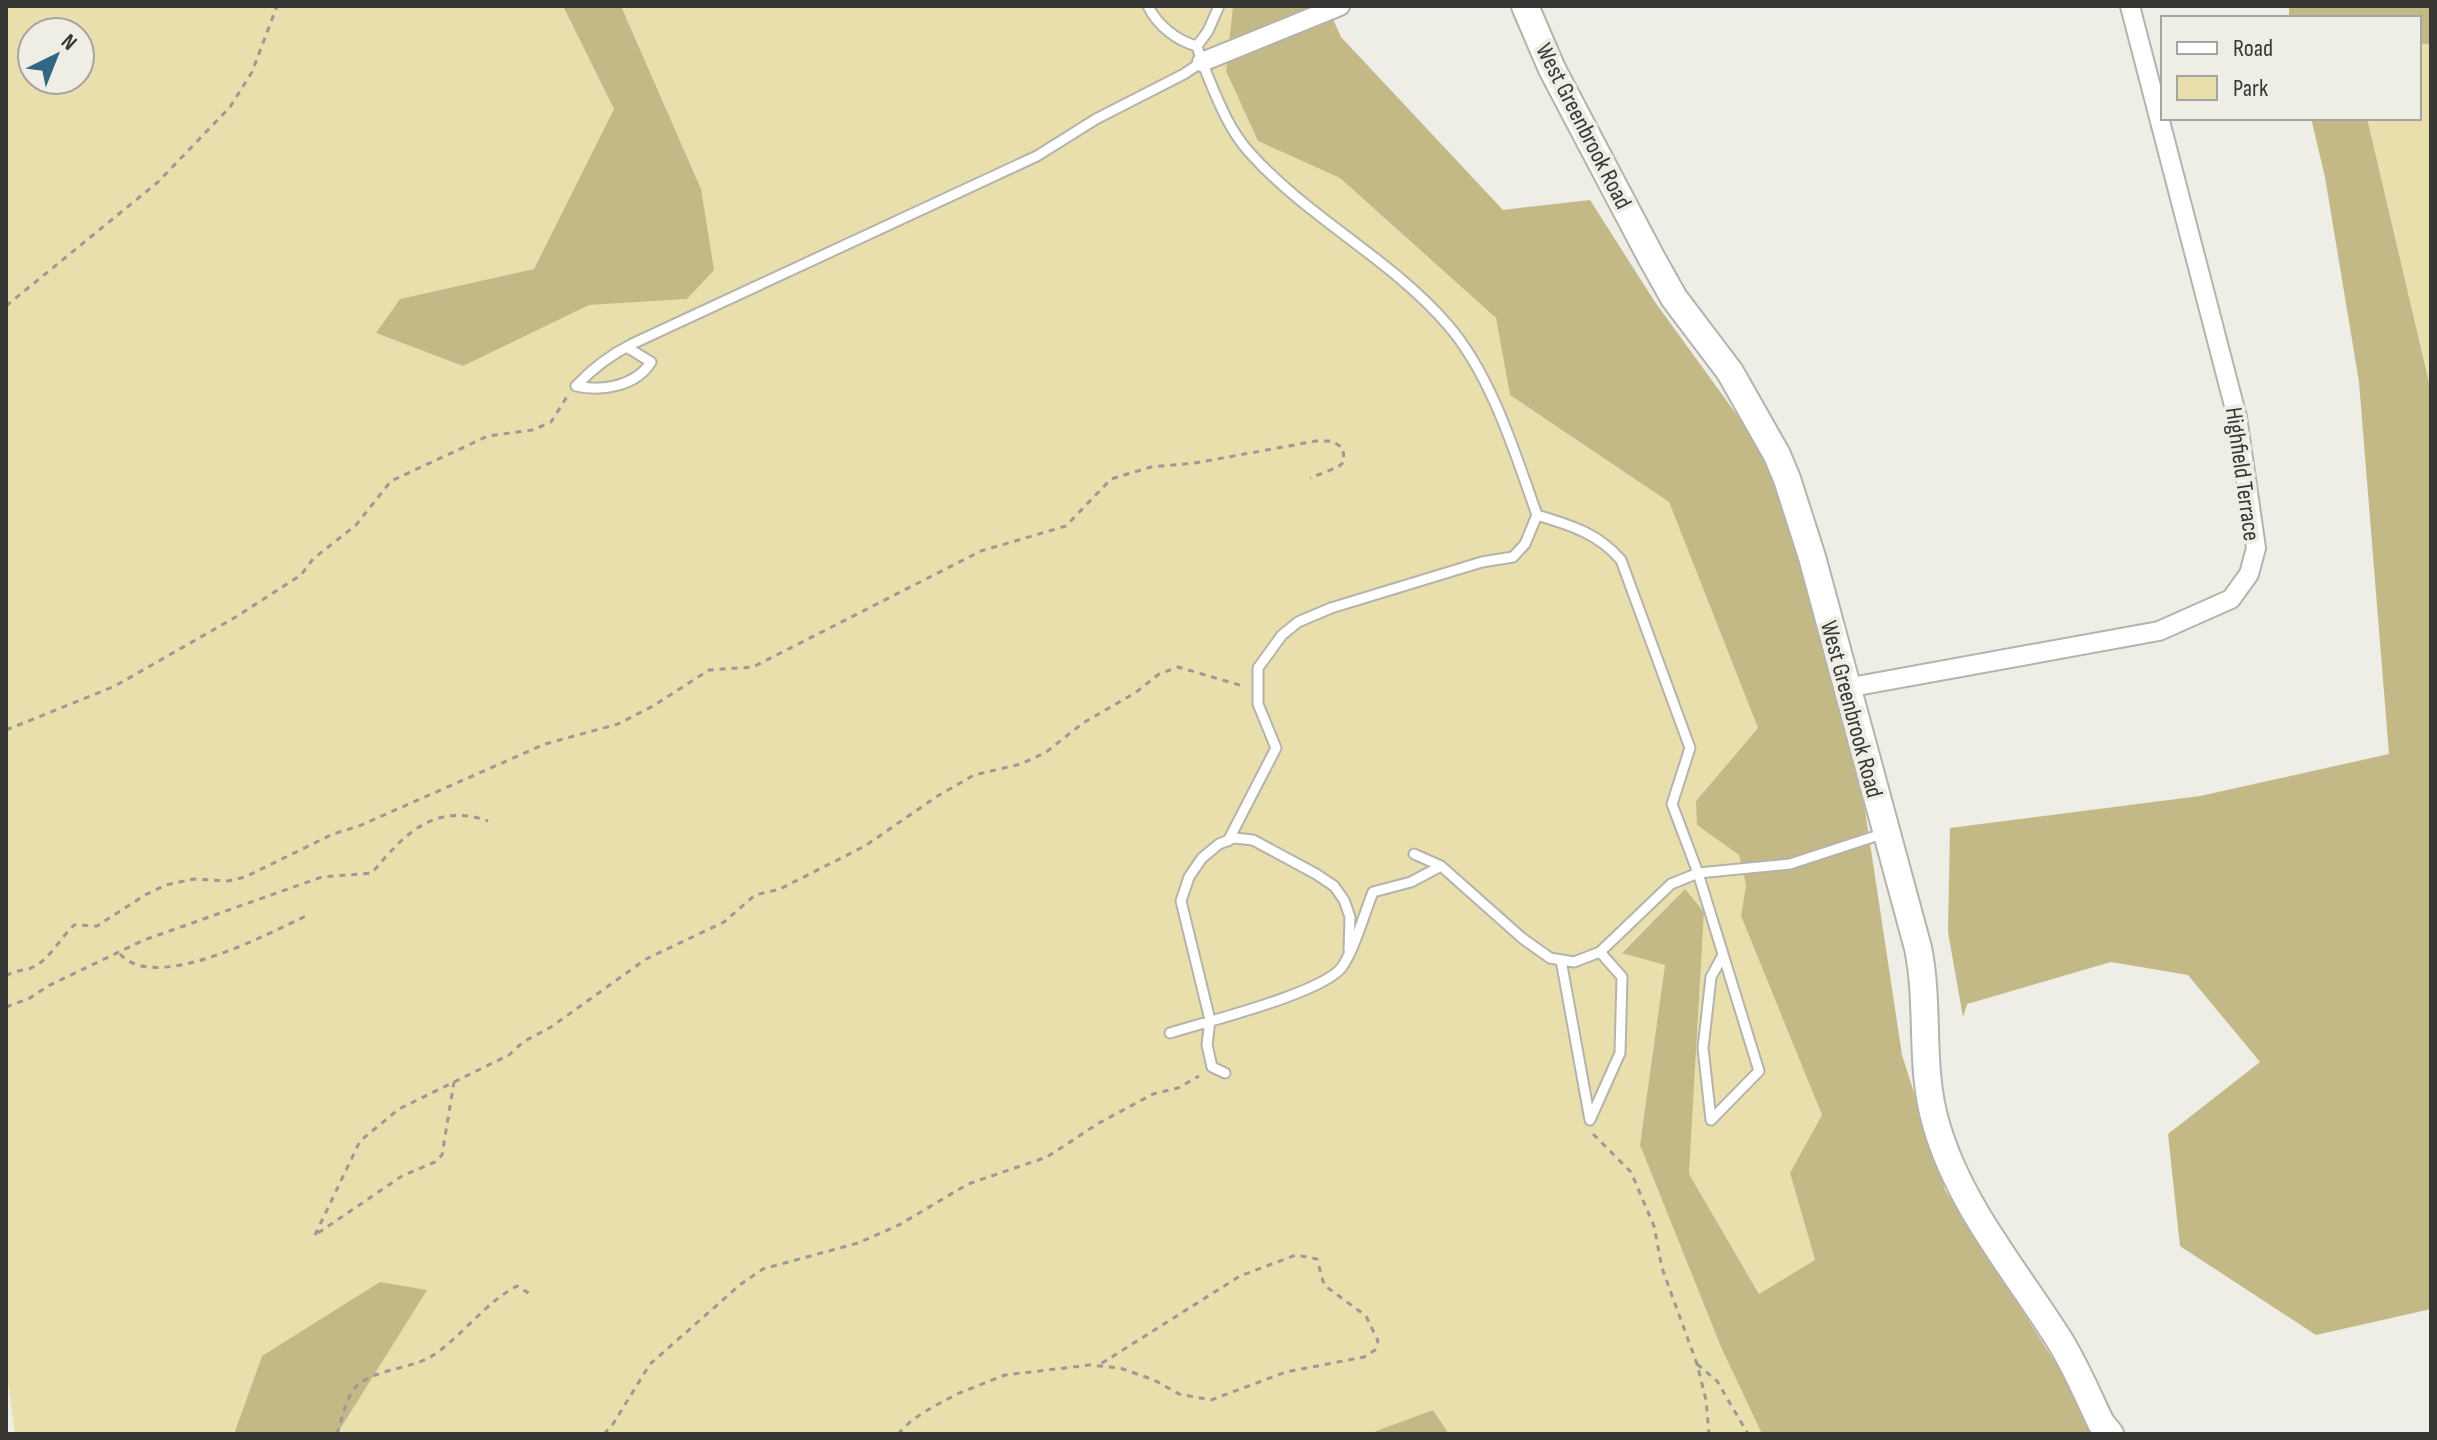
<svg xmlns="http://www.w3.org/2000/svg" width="2437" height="1440" font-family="'Sofia Sans Condensed',sans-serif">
  <rect width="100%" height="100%" fill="#eeede6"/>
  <!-- green -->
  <path fill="#e8dfad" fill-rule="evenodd" d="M6 6H563L614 109 534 269 400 299 376 333 463 366 589 305 687 299 701 189 621 6H1233L1226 71 1258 141 1340 178 1496 318 1510 395 1669 502 1758 728 1696 801 1739 855 1746 885 1741 916 1822 1115 1790 1173 1815 1260 1760 1295 1689 1174 1704 912 1685 889 1622 952 1665 965 1640 1145 1721 1347 1762 1434H1449L1433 1410 1368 1434H337L426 1290 262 1356 234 1434H15L6 1367ZM32 32H80V80H32Z
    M2419 43 2431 45V391L2367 118H2419Z"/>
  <!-- forest -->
  <path fill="#c2b987" d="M563 6H621L701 189 714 270 687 299 589 305 463 366 376 333 400 299 534 269 614 109Z
    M1233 6H1327L1341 37 1503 210 1590 200 1655 302 1779 473 1857 757 1902 1055 1945 1190 2101 1434H1762L1721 1347 1640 1145 1665 965 1622 953 1685 889 1704 912 1689 1174 1759 1294 1815 1260 1790 1173 1822 1115 1741 916 1746 885 1739 855 1697 825 1696 801 1758 728 1669 502 1510 395 1496 318 1340 178 1258 141 1226 71Z
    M2289 6H2431V45L2419 43V18H2289Z
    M2311 118H2367L2431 391V1309L2316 1335 2180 1246 2168 1134 2260 1062 2188 975 2111 962 1967 1004 1963 1017 1948 932 1950 828 2200 796 2389 754 2359 382 2325 177Z
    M380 1282 427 1290 337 1434H234L262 1356Z
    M1433 1410 1449 1434H1368Z"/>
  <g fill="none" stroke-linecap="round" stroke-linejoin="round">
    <!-- lane casing -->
    <g stroke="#b4b3ac" stroke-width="13">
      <path id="lane" d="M1148 6C1157 25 1177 41 1197 46L1202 62
        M1197 46 1208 31 1219 6
        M632 344C610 355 593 368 576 386 602 392 636 386 651 362L628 348 632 344 1037 156 1096 119 1184 74 1202 62C1215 93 1227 128 1250 153 1308 218 1390 258 1447 324 1491 374 1515 453 1537 515
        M1228 841 1276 748 1258 704V668L1282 635 1298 622 1331 608 1482 562 1513 557 1525 544 1537 515C1570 525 1598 533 1621 560L1690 748 1672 804 1698 873 1759 1071 1711 1120 1703 1048 1711 977 1723 955
        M1414 854 1441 866 1522 938 1550 958 1574 962 1600 952 1671 884 1698 873 1790 864 1885 833
        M1561 960 1590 1120 1620 1053 1622 977 1600 952
        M1170 1033C1205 1022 1323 993 1342 967 1355 948 1364 914 1373 892L1411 882 1441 866
        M1225 1073 1212 1067 1207 1045 1210 1020 1181 901 1189 877 1202 858 1219 844 1234 838 1253 840 1316 874 1334 886 1344 900 1350 917 1349 950"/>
    </g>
    <!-- street casing -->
    <g stroke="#b4b3ac" stroke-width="22">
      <path id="street" d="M1202 62 1340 6
        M1846 688 2159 631 2231 599 2249 574 2256 548 2237 417 2130 6"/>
    </g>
    <!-- secondary casing -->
    <g stroke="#b4b3ac" stroke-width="30">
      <path id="secondary" d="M1525 6 1552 69 1651 257 1674 298 1730 372 1777 455 1787 479 1812 557 1918 948C1930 1006 1919 1067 1936 1124 1959 1205 2016 1271 2060 1341 2076 1367 2088 1396 2101 1423L2110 1434"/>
    </g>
    <!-- path -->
    <path stroke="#9b9a95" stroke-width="3" stroke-dasharray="6 6" stroke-linecap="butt" d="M6 306 158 182 230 107 252 72 277 6
      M6 730 115 686 234 618 301 575 313 559 356 525 391 481 488 436 532 430 542 426 551 422 568 395
      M120 954C156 994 267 934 306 916
      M6 976C15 970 23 971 31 968 50 960 60 938 74 925L97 926 145 895 166 885 194 879 228 881 245 877 333 834 359 826 545 744 618 724 653 706 709 670 753 667 981 551 1066 526 1111 479 1151 467 1195 463 1316 441H1332L1343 448 1344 462 1338 467 1310 478
      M6 1007 30 998 48 986 144 940 322 877 372 873C404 834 435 802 488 821
      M1593 1134 1631 1172 1654 1226 1662 1268 1697 1364 1706 1400 1709 1434
      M318 1233 402 1176 435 1162 442 1155 454 1082
      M315 1235 360 1141 399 1109 509 1055 523 1042 551 1027 646 959 724 922 755 895 780 889 865 846 936 797 974 775 1021 764 1045 753 1083 723 1135 693 1159 674 1178 667 1243 686
      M1697 1364 1717 1381 1748 1434
      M337 1434C342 1420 347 1392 360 1383 381 1368 413 1369 435 1354 464 1334 486 1302 517 1286L530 1294
      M604 1434 613 1424 650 1364 741 1284 763 1269 858 1243 899 1225 968 1184 1047 1157 1099 1123 1153 1094 1178 1088 1199 1076
      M898 1434 912 1420 931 1408 957 1394 1005 1375 1090 1365 1120 1368 1154 1380 1179 1394 1211 1400 1286 1372 1364 1357 1375 1350 1378 1341 1366 1316 1324 1285 1317 1259 1296 1255 1240 1276 1099 1365"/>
    <!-- lane -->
    <use href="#lane" stroke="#fff" stroke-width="9"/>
    <!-- street -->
    <use href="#street" stroke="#fff" stroke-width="18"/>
    <!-- secondary -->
    <use href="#secondary" stroke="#fff" stroke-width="26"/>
  </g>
  <g text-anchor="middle" stroke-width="8" stroke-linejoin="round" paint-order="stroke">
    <!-- street labels -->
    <g font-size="24" fill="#373633" stroke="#eeede6">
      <text transform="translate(1584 126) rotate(63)" y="8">West Greenbrook Road</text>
      <text transform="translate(2243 474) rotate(82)" y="8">Highfield Terrace</text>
      <text transform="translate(1852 709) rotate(75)" y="8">West Greenbrook Road</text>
    </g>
  </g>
  <!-- border -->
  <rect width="2437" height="1440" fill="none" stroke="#373633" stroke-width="16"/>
  <!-- legend -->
  <rect x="2161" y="16" width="260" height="104" fill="#eeede6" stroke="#a5a49e" stroke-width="2"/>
  <rect x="2177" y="42" width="40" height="12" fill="#ffffff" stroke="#a5a49e" stroke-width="2"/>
  <text x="2233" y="56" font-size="24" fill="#373633">Road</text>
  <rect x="2177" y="76" width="40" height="24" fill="#e8dfad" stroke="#a5a49e" stroke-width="2"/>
  <text x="2233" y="96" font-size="24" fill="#373633">Park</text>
  <!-- north arrow -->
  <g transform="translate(56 56) rotate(43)"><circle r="38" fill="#eeede6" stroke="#a5a49e" stroke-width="2"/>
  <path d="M0-6L14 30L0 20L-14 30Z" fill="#316782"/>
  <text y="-12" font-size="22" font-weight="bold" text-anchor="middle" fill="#373633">N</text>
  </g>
</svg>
